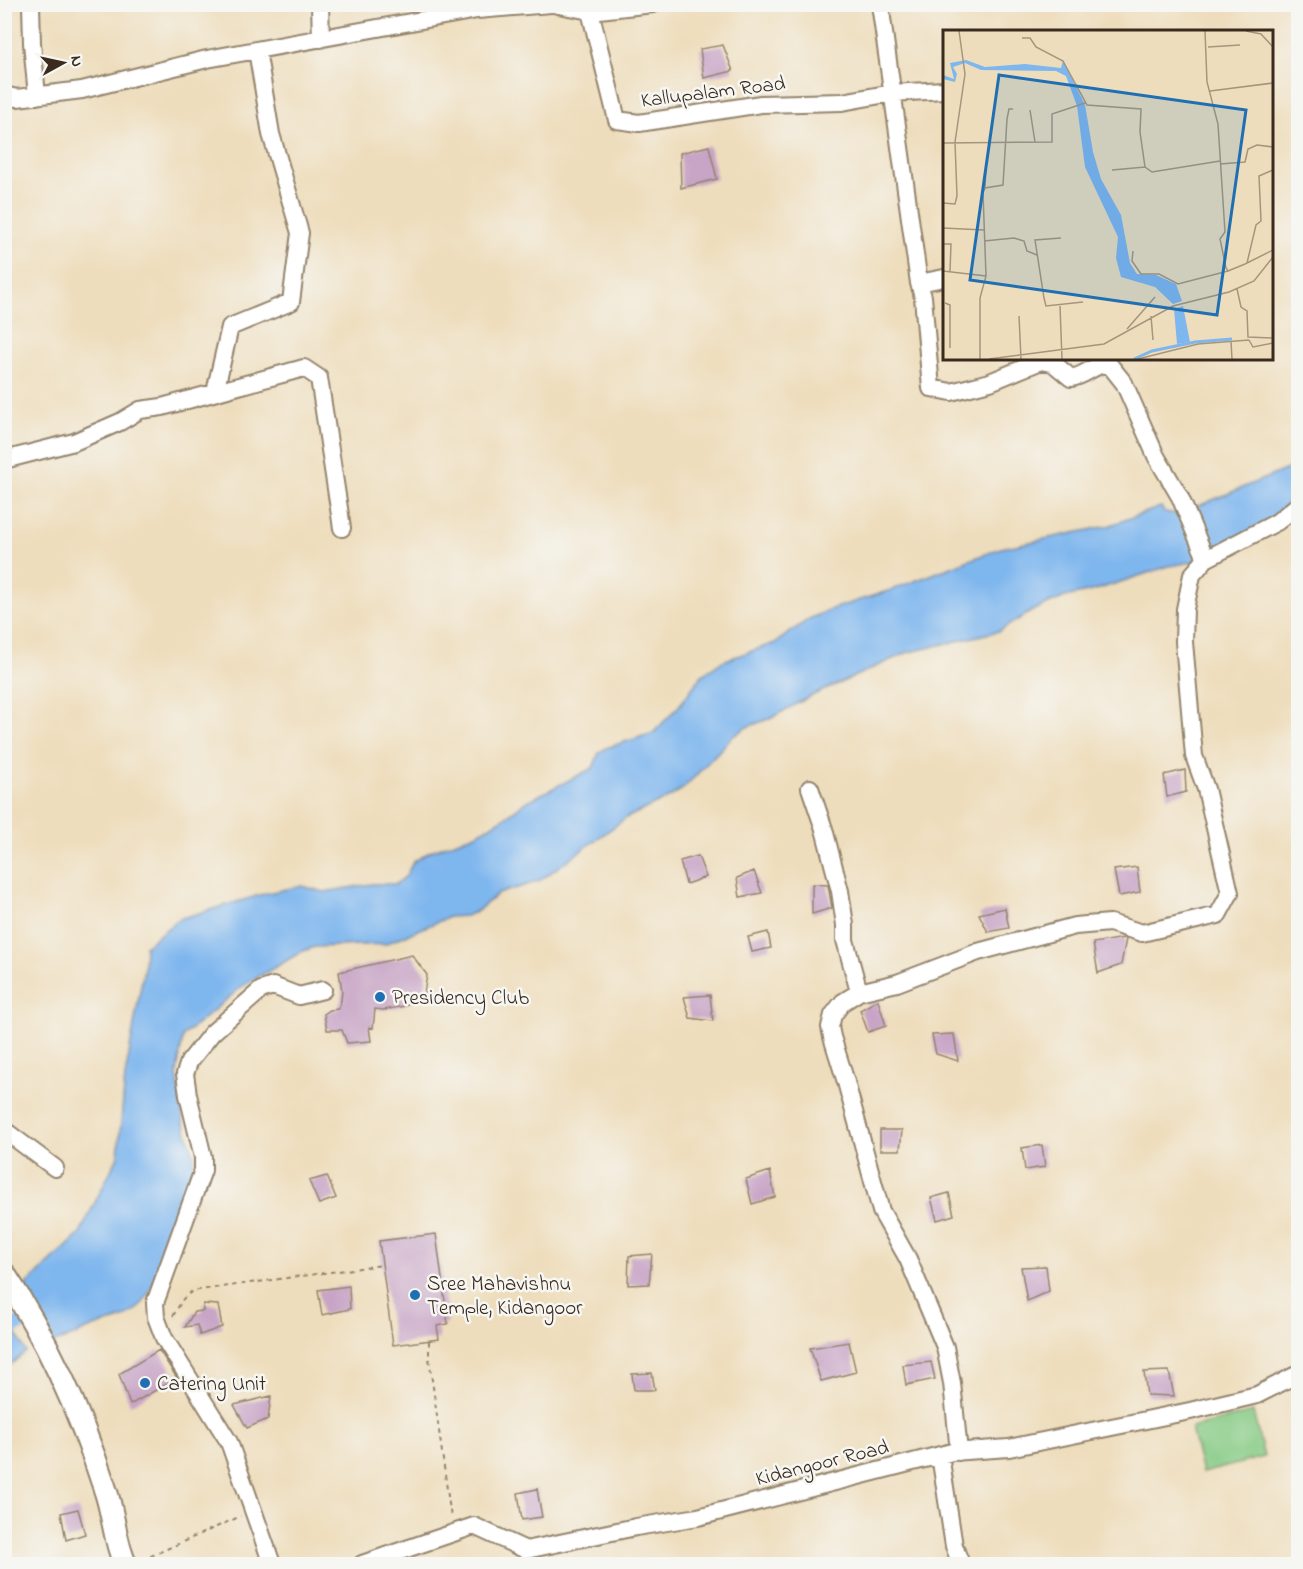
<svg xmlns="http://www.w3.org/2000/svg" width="1303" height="1569" font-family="'Indie Flower',sans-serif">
  <rect width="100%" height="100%" fill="#f6f6f2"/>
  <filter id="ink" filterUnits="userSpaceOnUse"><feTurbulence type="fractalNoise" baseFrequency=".0167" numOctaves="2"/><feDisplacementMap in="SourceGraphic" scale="12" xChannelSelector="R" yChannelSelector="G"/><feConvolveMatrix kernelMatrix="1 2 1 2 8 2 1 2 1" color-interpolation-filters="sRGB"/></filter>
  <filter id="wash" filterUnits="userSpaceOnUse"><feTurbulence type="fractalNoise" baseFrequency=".008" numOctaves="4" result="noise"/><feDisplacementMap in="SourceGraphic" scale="24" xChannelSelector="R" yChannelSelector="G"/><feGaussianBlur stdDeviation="1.35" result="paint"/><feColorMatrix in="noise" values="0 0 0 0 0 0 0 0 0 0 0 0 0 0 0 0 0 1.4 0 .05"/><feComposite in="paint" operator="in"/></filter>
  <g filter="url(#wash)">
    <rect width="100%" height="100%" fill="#eeddbc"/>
    <!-- green -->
    <path fill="#87cb85" stroke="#617a52" stroke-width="1.5" d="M1253 1412 1264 1457 1202 1473 1191 1428Z"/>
    <!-- water -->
    <path fill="#7eb6ee" stroke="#5c7086" stroke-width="1.5" d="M1298 462V494L1253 535 1192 562 1169 566 1096 590 1065 597 1032 611 999 631 906 653 809 697 771 718 747 727 732 737 684 788 670 797 626 818 539 881 498 894 477 911 466 916 449 917 385 944 315 947 303 951 244 985 183 1036 177 1073 183 1120 194 1156 192 1172C184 1199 156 1292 138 1308 126 1320 112 1321 97 1326 82 1331 69 1339 54 1343L25 1286 79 1235 118 1156 125 1077 144 968 145 946 179 919 267 893 302 886 324 892 372 884H396L406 876 413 862 431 851 478 833 501 820 526 802 593 768 599 753 606 748 653 733 679 706 701 676 723 661 775 643 809 619 829 610 891 590 1001 548 1108 526 1161 507 1164 512 1179 514 1290 468Z
      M4 1309 26 1352 5 1369H4Z"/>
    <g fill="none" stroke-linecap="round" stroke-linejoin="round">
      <!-- canal -->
      <path stroke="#7eb6ee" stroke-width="15" d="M4 1330 38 1316"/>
    </g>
    <g id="blocks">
      <!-- building -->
      <path fill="#c8a4c6" d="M723 45 733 71 704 78 700 49Z
        M709 146 717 179 681 188 680 153Z
        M1185 770 1186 792 1167 797 1164 775Z
        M698 856 706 877 686 884 680 861Z
        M1137 867 1140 892 1119 896 1114 870Z
        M754 871 762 893 740 897 737 878Z
        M812 884 828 885 832 908 812 914Z
        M1005 908 1009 928 988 932 979 914Z
        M768 932 771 948 752 952 748 937Z
        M1124 938 1126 939 1121 965 1098 973 1093 943Z
        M412 955 427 975 424 993 404 1006 384 1010 375 1009 373 1028 369 1027 371 1041 347 1043 342 1030H327L324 1014 330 1010 338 1009 341 1000 342 991 339 972Z
        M710 995 713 1021 690 1018 684 997Z
        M878 1000 886 1026 868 1032 860 1010Z
        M954 1034 958 1061 936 1054 932 1035Z
        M880 1130H902L900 1150H880Z
        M1042 1145 1045 1167 1025 1170 1022 1148Z
        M770 1171 775 1197 752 1204 746 1179Z
        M327 1176 336 1198 319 1204 309 1181Z
        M949 1193 954 1215 937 1220 931 1198Z
        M436 1234 448 1324 437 1326 439 1339 393 1345 379 1241Z
        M652 1254 649 1284 628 1285 629 1256Z
        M1046 1266 1049 1291 1027 1301 1021 1267Z
        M349 1286 350 1309 322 1315 318 1290Z
        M203 1304 218 1305 222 1327 200 1335 197 1325 185 1327 194 1312 203 1311Z
        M849 1342 856 1372 821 1381 810 1348Z
        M159 1350 177 1378 130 1405 119 1374Z
        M931 1362 935 1379 906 1385 903 1365Z
        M1169 1371 1174 1396 1147 1395 1144 1372Z
        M652 1373 655 1390H634L632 1374Z
        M271 1396 268 1419 247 1428 234 1405Z
        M537 1489 542 1517 522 1520 518 1493Z
        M78 1509 85 1534 66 1540 61 1513Z"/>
    </g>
  </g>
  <g filter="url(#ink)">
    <use href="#blocks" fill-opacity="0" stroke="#94846d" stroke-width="1.5"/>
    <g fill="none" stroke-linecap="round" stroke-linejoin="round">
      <!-- minor casing -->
      <g stroke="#94846d" stroke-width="20">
        <path id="minor" d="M31 4 32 43 37 96
          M320 4 321 39
          M553 4 590 11 617 120 639 123 761 104 842 102 892 93 944 90
          M880 4 919 283 923 297 931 388 951 392 990 382 1041 361 1053 363 1071 378C1085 376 1093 365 1108 363L1124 383 1156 456 1180 497 1206 559
          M590 11 653 4
          M4 95 17 98 82 90 207 59 477 10 551 4
          M919 283 944 278
          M215 392 230 327 291 302 300 233 271 134 257 50
          M4 460 74 442 120 422 140 410 162 407 304 368 319 378 342 528
          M810 788 824 829 840 891 845 925V940L859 992 843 1002 833 1015 830 1027 832 1037 846 1082 881 1211 908 1259 945 1347 952 1383 959 1452
          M859 992 897 983 978 952 1075 926 1110 923 1142 933 1218 915 1230 893 1206 789 1194 756 1184 642 1185 609 1192 575 1206 559 1277 522 1298 505
          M4 1130 55 1168
          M940 1455 954 1546 961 1564
          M272 1564 229 1442 164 1338 156 1317 155 1303 203 1170V1157L188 1095 185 1074 189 1062 212 1033 261 990 273 986 299 996 323 990
          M362 1564 474 1526 526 1550 636 1527 698 1517 952 1452 1009 1448 1190 1411 1257 1395 1298 1374"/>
      </g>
      <!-- secondary casing -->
      <g stroke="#94846d" stroke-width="26">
        <path id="secondary" d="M4 1274C48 1340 81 1415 105 1489 114 1514 114 1540 125 1564"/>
      </g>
      <!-- path -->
      <path stroke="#94846d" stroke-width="2" stroke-dasharray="4.5 4.5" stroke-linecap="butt" d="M173 1316 183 1299 192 1291 382 1265
        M429 1341V1358L451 1518
        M142 1560 241 1516"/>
      <!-- minor -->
      <use href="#minor" stroke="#fff" stroke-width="16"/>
      <!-- secondary -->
      <use href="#secondary" stroke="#fff" stroke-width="22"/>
    </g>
  </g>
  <!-- markers -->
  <g fill="#1f6fb2" stroke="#f6f6f2" stroke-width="2">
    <circle cx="380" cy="997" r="6"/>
    <circle cx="415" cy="1295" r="6"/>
    <circle cx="145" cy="1383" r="6"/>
  </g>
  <g text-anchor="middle" stroke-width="5" stroke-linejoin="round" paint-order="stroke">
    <!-- street labels -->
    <g font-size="21" fill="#3b2a1e" stroke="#f6f6f2">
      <text transform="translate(713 91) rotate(-7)" y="7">Kallupalam Road</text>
      <text transform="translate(822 1462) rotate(-14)" y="7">Kidangoor Road</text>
    </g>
    <!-- poi labels -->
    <g font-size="21" fill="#3b2a1e" stroke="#f6f6f2" text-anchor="start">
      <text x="392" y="1004">Presidency Club</text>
      <text x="427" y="1290">Sree Mahavishnu<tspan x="427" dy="24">Temple, Kidangoor</tspan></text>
      <text x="157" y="1390">Catering Unit</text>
    </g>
  </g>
  <!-- overview -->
  <g transform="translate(943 30)">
    <rect width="330" height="330" fill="#eeddbc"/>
    <path d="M23 30 42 37 82 34 118 38 120 30 142 75 150 122 158 149 178 185 187 233 194 244 213 245 233 254 239 271 230 274 212 257 178 247 173 228 175 207 142 137 134 76 123 46 113 41 38 40 22 33 10 37 14 44 12 52 0 49V45L11 49 7 33ZM240 276 247 312 234 314 231 279Z" fill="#7eb6ee"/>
    <path fill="none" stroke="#7eb6ee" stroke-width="3" d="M191 329 209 321 252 312 289 309"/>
    <path fill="none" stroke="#a6957d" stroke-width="1.5" d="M262 1 264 52 275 94 282 202 277 209 283 238 285 241 302 234 330 220M303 1 318 4 330 17M79 8H87L93 17 120 31 144 75 198 79 197 102 202 137M265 17 297 15M267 61 330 53M87 80 92 112M0 113 109 112V84L142 73M277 134 302 132 305 119 314 115 330 117M169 140 202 137 209 142 277 131M42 158 43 134M0 173 12 174 14 166 12 112 22 44 16 1M0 198 41 200M118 208 92 210 101 268 103 276 140 272M41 211 71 208 81 211 84 221 94 225M0 214H8L7 241M190 221 189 231 198 244H216L235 254 285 241M304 233 313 195 318 191 316 146 330 140M0 241 43 246M294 259 298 277 304 281 305 307 330 308M2 273 7 275V318M117 276 119 329M76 286 78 329M208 286 210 310M184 299 212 267M306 310 310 317 330 313M288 311 289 329M37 329V268L43 246 40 163 42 158 60 155 64 89 66 79H70M46 329 161 314 230 276 286 262 311 251 330 227M195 329 255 314 306 310"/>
    <path fill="#1f6fb2" fill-opacity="0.15" stroke="#1f6fb2" stroke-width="3" d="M56 45 303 80 274 285 27 250Z"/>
    <rect width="330" height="330" fill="none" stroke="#3b2a1e" stroke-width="3"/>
  </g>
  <!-- margin -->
  <rect width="1303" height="1569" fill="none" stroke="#f6f6f2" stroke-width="24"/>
  <!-- north arrow -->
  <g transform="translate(63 63) rotate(82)" stroke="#f6f6f2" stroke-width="4.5" paint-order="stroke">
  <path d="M0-4.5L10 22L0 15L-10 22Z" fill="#3b2a1e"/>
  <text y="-9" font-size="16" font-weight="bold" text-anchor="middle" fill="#3b2a1e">N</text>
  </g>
</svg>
